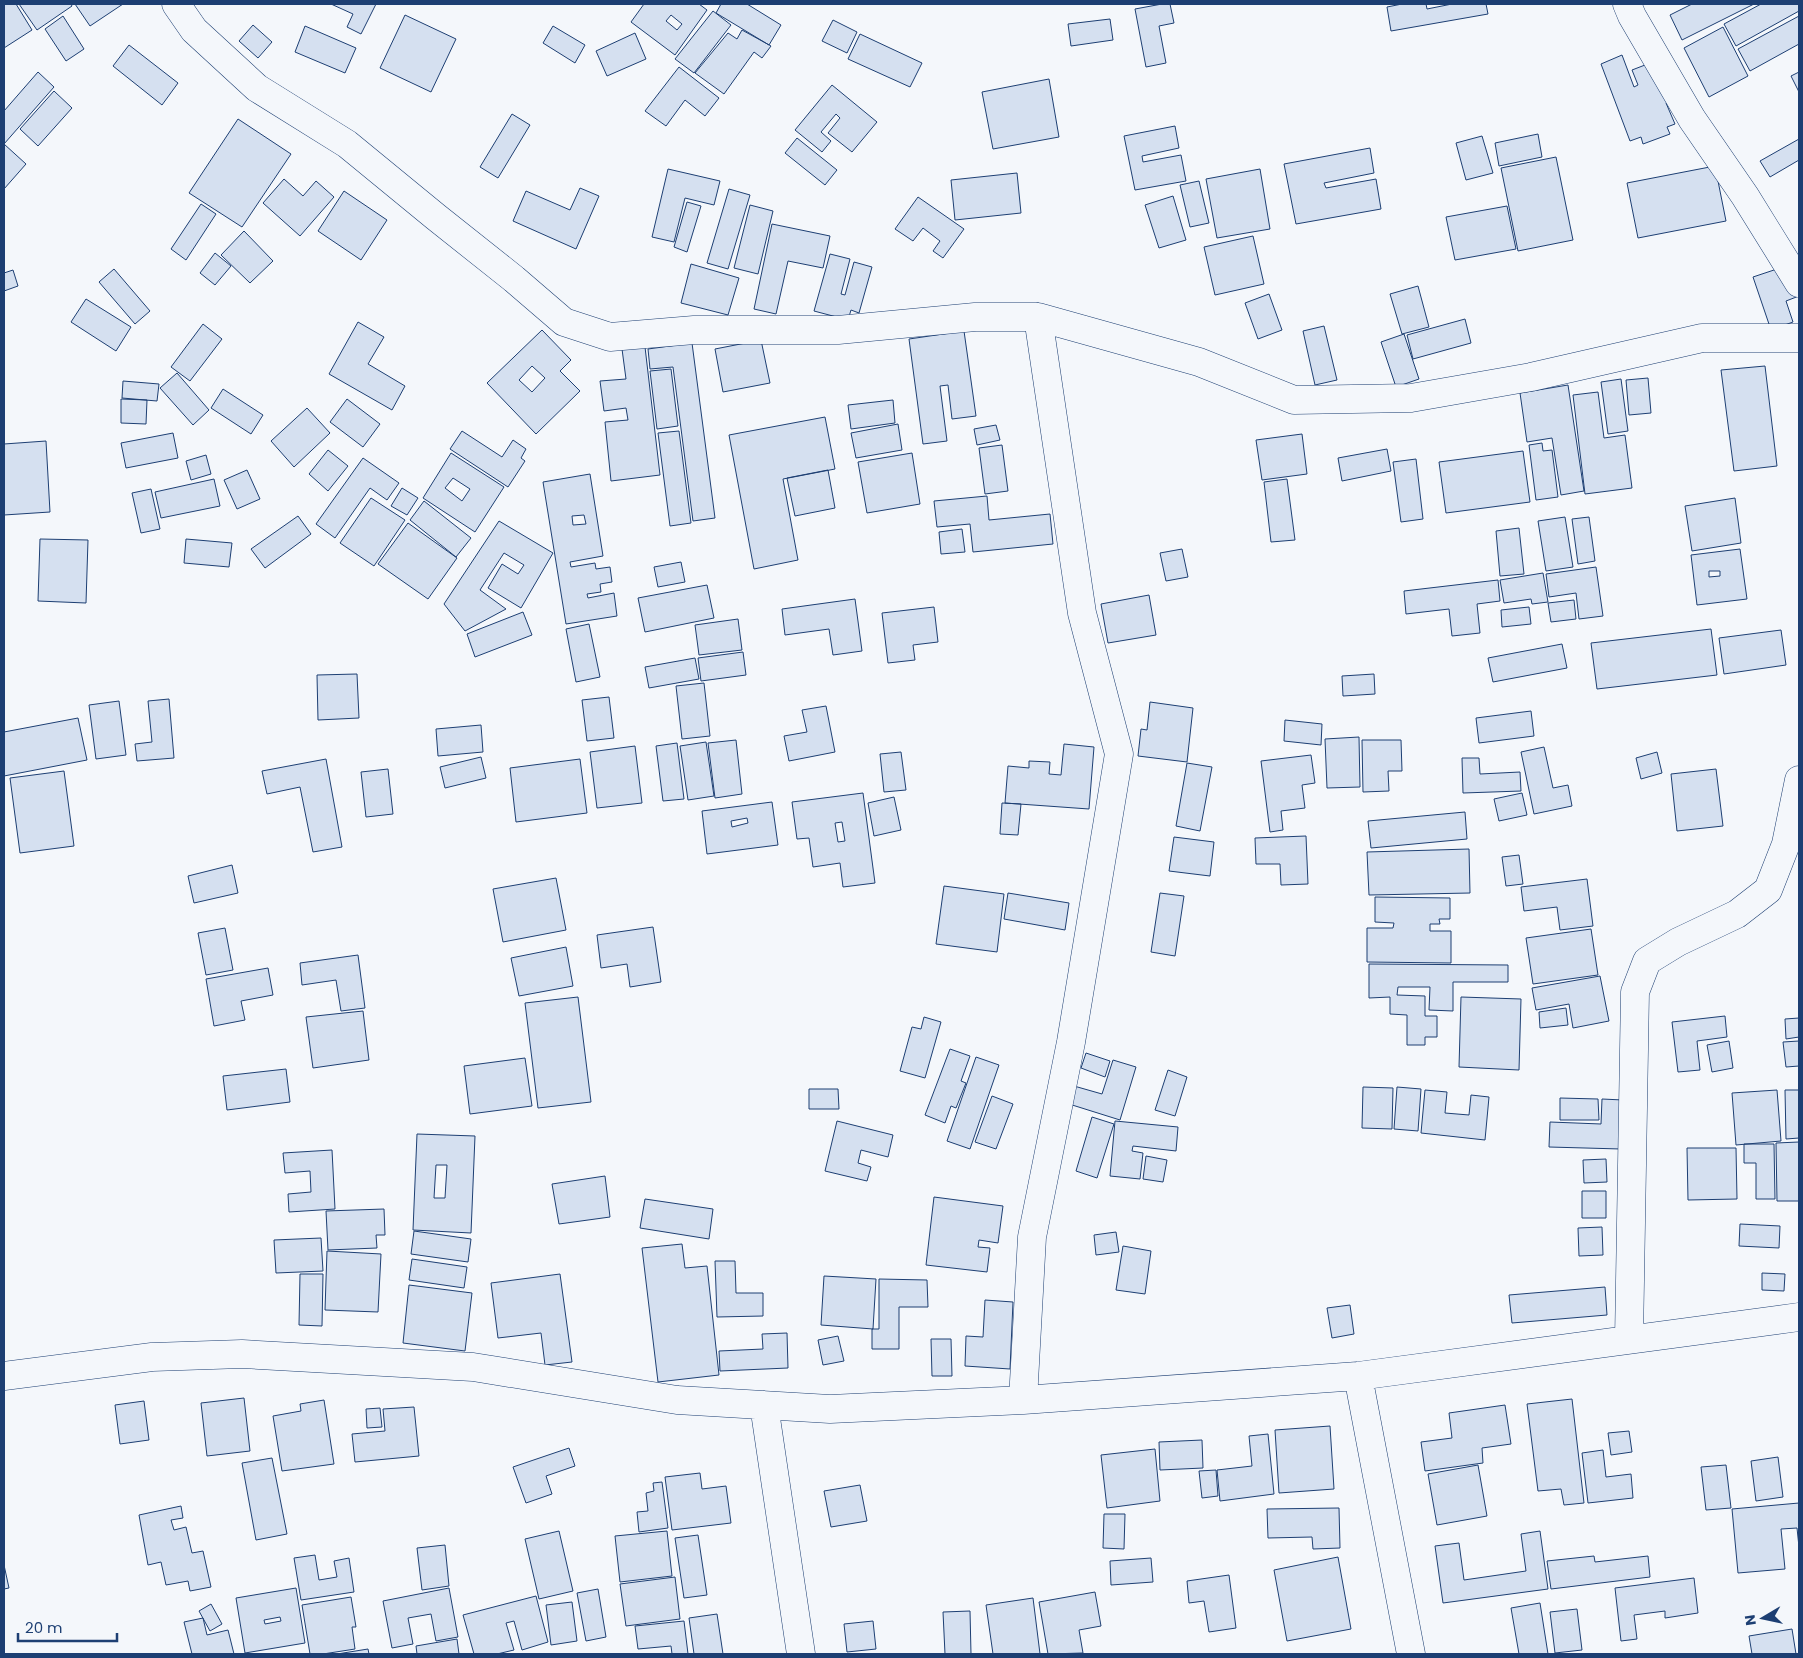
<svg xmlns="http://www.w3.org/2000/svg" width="1803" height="1658" font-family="Poppins,sans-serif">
  <rect width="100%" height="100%" fill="#f4f7fb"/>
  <!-- building -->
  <path fill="#d5e0f0" stroke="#1d3f73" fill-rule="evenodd" d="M4 4H16L32 30 4 48Z
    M19 4H71L72 6 37 30Z
    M75 4H123L90 26Z
    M331 4H376L361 34 347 27 353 14Z
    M644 4H699L707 10 675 55 631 22ZM671 15 682 24 677 30 666 21Z
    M721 4H747L781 25 769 45 716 13Z
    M1162 4H1170L1174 23 1159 26 1166 63 1146 67 1135 9Z
    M1402 4H1426L1427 9 1452 4H1486L1488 14 1391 31 1387 7Z
    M1692 4H1754L1682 40 1670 15Z
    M1761 4H1799V11L1736 46 1724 24Z
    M713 11 731 25 694 73 675 59Z
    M405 15 456 39 431 92 380 68Z
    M63 16 84 49 66 61 45 29Z
    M1799 16V44L1750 71 1738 49Z
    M1110 19 1113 40 1071 46 1068 24Z
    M833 20 857 32 847 53 822 41Z
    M253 25 272 42 258 58 239 41Z
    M305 26 356 48 345 73 295 52Z
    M553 26 585 45 575 63 543 43Z
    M1723 27 1748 76 1709 97 1684 48Z
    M742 30 771 46 762 58 754 52 724 94 695 73 728 33 737 39Z
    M635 33 646 59 607 76 596 51Z
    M860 34 922 63 910 87 848 59Z
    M129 45 178 83 162 105 113 66Z
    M1622 55 1634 87 1638 85 1632 70 1658 60 1674 100 1666 103 1675 124 1667 127 1670 134 1643 144 1641 137 1630 141 1601 64Z
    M679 67 719 98 705 116 685 100 666 126 645 111Z
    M38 72 54 87 4 144V111Z
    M1799 72V92L1791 76Z
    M1049 79 1059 137 993 149 982 92Z
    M832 85 877 122 852 152 828 133 840 118 836 114 821 132 831 141 822 152 795 130Z
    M54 91 72 108 38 146 20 129Z
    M512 114 530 125 498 178 480 167Z
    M238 119 291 154 242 227 189 193Z
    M1175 126 1179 148 1142 156 1143 162 1181 155 1186 181 1135 190 1124 136Z
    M1538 134 1542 157 1499 166 1495 143Z
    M1482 136 1493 173 1466 180 1456 143Z
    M797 138 837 170 825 185 785 153Z
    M1799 139V160L1770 177 1760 161Z
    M4 144 26 164 4 189Z
    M1370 148 1374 173 1324 183 1326 188 1376 179 1381 209 1296 224 1284 164Z
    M1556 157 1573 240 1518 251 1501 168Z
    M1715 166 1726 221 1638 238 1627 183Z
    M668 169 720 181 714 205 685 198 674 242 652 237Z
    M1260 169 1270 229 1217 238 1206 179Z
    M1017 173 1021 213 955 220 951 180Z
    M284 179 303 196 316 181 334 197 300 236 263 203Z
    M1199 181 1209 223 1190 227 1180 185Z
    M580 188 599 196 576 249 513 221 526 191 570 210Z
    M729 189 750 195 728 269 707 263Z
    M344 191 387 220 361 260 318 231Z
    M1173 196 1186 240 1159 248 1145 205Z
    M918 197 964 229 943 258 933 251 940 241 923 228 913 241 895 229Z
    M687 202 701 206 687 252 674 247Z
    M201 204 216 214 186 260 171 249Z
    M750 205 773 211 758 274 734 268Z
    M1507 206 1516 249 1455 260 1446 217Z
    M772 224 830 236 823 268 788 261 776 314 754 309Z
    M244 231 273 261 250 283 221 255Z
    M1253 236 1264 284 1215 295 1204 247Z
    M215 253 231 266 215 285 200 273Z
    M830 254 850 259 841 294 845 295 854 262 872 267 859 313 851 310 848 320 814 311Z
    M691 264 739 278 728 315 681 303Z
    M1792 264 1799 296 1786 301 1793 322 1771 330 1753 277Z
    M114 269 150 311 135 324 99 282Z
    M13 270 18 286 4 291V273Z
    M1418 286 1429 327 1402 334 1390 294Z
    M1269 294 1282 330 1258 339 1245 303Z
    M86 299 131 327 116 351 71 322Z
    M1465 319 1471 343 1413 359 1407 335Z
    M358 322 384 337 368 364 405 386 392 410 329 374Z
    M203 324 222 339 190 381 171 367Z
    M1324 326 1337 380 1315 385 1303 331Z
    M542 330 571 360 560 371 580 391 536 434 487 383ZM532 366 545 378 532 392 519 380Z
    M964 331 976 416 952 419 948 385 940 386 947 441 923 444 909 339Z
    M1404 334 1419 379 1396 387 1381 342Z
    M761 340 770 383 723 392 715 349Z
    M692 343 715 518 693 521 673 367 650 369 648 349Z
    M645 347 660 475 611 481 605 422 628 420 626 408 604 411 600 381 626 379 622 349Z
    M1765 366 1777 466 1734 471 1721 370Z
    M671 369 678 426 657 429 650 371Z
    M177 373 209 410 193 425 160 388Z
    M1648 378 1651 413 1629 415 1626 380Z
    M1621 379 1628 431 1608 434 1601 382Z
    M123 381 159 384 157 401 122 398Z
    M1568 385 1584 491 1561 495 1552 438 1527 442 1520 393Z
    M223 389 263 415 251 434 211 408Z
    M1598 392 1604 438 1625 435 1632 488 1585 494 1573 395Z
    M121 399 147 400 146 424 121 423Z
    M347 399 380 424 363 447 330 422Z
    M893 400 895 423 851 429 848 405Z
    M307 408 330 433 294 467 271 441Z
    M825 417 835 469 783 479 798 560 754 569 729 435Z
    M898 424 902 450 856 458 851 433Z
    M996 425 1000 440 977 445 974 429Z
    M462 431 502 457 513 440 526 449 521 458 525 461 508 487 450 449Z
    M679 431 691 523 670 526 658 433Z
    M173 433 178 458 126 468 121 443Z
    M1302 434 1307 474 1262 480 1256 440Z
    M46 441 50 512 4 515V444Z
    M1542 443 1543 451 1552 450 1558 497 1536 500 1529 445Z
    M1002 445 1008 491 985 494 979 448Z
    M1387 449 1391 471 1342 481 1338 458Z
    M328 450 348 466 328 491 309 474Z
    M1523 451 1530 502 1446 513 1439 462Z
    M451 453 504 487 475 532 423 498ZM453 478 470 489 462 501 445 488Z
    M912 453 920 504 867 513 858 462Z
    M206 455 211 474 191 480 186 461Z
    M363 458 399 483 387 500 370 488 335 538 316 524Z
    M1416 459 1423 519 1401 522 1393 462Z
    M247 470 260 499 237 509 224 480Z
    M828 470 835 508 795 516 787 478Z
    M590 474 603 556 570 562 571 567 595 563 596 569 610 567 612 582 600 584 601 592 587 594 588 598 614 593 617 616 566 624 543 482ZM584 515 586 524 573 525 572 516Z
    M214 479 220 506 161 518 155 492Z
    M1287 479 1295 540 1271 542 1264 482Z
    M402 488 418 498 407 515 391 506Z
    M151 489 160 529 141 533 132 493Z
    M987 496 989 520 1050 514 1053 544 973 552 970 524 937 527 934 501Z
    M371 498 405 520 374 566 340 543Z
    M1735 498 1741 543 1692 551 1685 506Z
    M424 501 471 538 456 557 410 520Z
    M298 516 311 534 265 568 251 549Z
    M1565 517 1573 567 1546 571 1538 521Z
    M1589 517 1595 561 1578 564 1572 519Z
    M499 521 553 553 521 608 488 588 502 564 518 574 524 565 504 553 480 590 506 609 465 631 444 604Z
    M408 523 457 558 428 599 378 564Z
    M1519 528 1524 574 1500 576 1496 531Z
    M962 529 965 552 941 554 939 532Z
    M40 539 88 540 86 603 38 601Z
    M186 539 232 543 229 567 184 563Z
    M1182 549 1188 577 1166 581 1160 553Z
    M1740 549 1747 599 1697 605 1691 555ZM1709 571H1720V576L1709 577Z
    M681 562 685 582 658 587 654 567Z
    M1596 567 1603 616 1579 619 1576 593 1549 597 1546 574Z
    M1543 573 1548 602 1532 604 1531 599 1504 603 1500 580Z
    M1498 580 1500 601 1477 604 1480 633 1452 636 1449 609 1406 614 1404 591Z
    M707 585 714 618 645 632 638 598Z
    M1149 595 1156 635 1108 643 1101 604Z
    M855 599 862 651 833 655 829 629 785 635 782 609Z
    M1574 600 1576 619 1551 622 1548 603Z
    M934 607 938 642 913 645 915 660 888 663 882 613Z
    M1529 607 1531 624 1502 627 1501 610Z
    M523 612 532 635 475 657 467 634Z
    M738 619 742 650 699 655 695 625Z
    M589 624 600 677 576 682 566 629Z
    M1711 629 1717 675 1597 689 1591 643Z
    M1781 630 1786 665 1724 674 1719 638Z
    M1562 644 1567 668 1493 682 1488 658Z
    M743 652 746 675 701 681 698 658Z
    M695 658 699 679 649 688 645 667Z
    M357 674 359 718 318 720 317 675Z
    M1374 674 1375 694 1343 696 1342 676Z
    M704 683 710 736 682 739 676 686Z
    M609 697 614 738 587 741 582 700Z
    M169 699 174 758 137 761 135 744 152 742 148 701Z
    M119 701 126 755 96 759 89 705Z
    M1150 702 1193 708 1187 762 1138 756 1141 729 1147 730Z
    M826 706 835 752 789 761 784 736 807 732 802 710Z
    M1531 711 1534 736 1479 743 1476 718Z
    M78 718 87 760 4 776V732Z
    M1285 720 1322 724 1321 745 1284 741Z
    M481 725 483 752 438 756 436 729Z
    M1359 737 1360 787 1327 788 1325 739Z
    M736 740 742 794 715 798 708 743Z
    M1362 740H1401L1402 771H1388L1389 791 1363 792Z
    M706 742 714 796 688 800 680 746Z
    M677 743 684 799 663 801 656 746Z
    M1064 744 1094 747 1089 809 1005 803 1008 766 1029 768V761L1050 762 1049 774 1061 775Z
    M635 746 642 803 597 808 590 752Z
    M1544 747 1553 788 1568 785 1572 806 1534 814 1521 752Z
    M901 752 906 790 884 792 880 754Z
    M1657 752 1662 773 1641 779 1636 758Z
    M1311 755 1315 783 1302 785 1305 808 1281 811 1283 830 1270 832 1261 761Z
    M481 757 486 778 445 788 440 767Z
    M1462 758H1479L1480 774 1520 772 1521 791 1463 793Z
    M326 759 342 847 313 852 300 787 267 794 262 771Z
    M580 759 587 813 516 822 510 768Z
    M1187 763 1212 767 1200 831 1176 826Z
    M388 769 393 814 366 817 361 772Z
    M1716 769 1723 826 1677 831 1671 774Z
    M64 771 74 846 20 853 10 778Z
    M863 793 875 883 843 887 840 863 813 867 809 838 797 839 792 802ZM842 822 845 841 838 842 835 823Z
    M1522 793 1527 815 1499 821 1494 799Z
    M894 797 901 830 874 836 868 803Z
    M772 802 778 845 707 854 702 811ZM747 818 748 823 732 827 731 821Z
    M1002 803 1021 804 1018 835 1000 834Z
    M1465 812 1467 839 1371 848 1368 821Z
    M1306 836 1308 884 1281 885 1280 864H1256L1255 838Z
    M1174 837 1214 842 1210 876 1169 871Z
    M1469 849 1470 893 1369 895 1367 852Z
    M1519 855 1523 884 1506 886 1502 857Z
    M232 865 238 893 194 903 188 876Z
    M556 878 566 930 503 942 493 889Z
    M1587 879 1593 926 1560 930 1557 907 1524 911 1521 887Z
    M944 886 1004 894 997 952 936 944Z
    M1008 893 1069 903 1065 930 1004 919Z
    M1160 893 1184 896 1175 956 1151 952Z
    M1375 897 1450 898V919H1439L1440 924H1430V931H1451V963L1367 962V928H1393L1394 923 1375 922Z
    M653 927 661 982 630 987 627 964 601 968 597 935Z
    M225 928 233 970 206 975 198 933Z
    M1591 929 1598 975 1533 984 1526 938Z
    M566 947 573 986 519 996 511 958Z
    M358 955 365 1008 341 1011 336 980 302 985 300 963Z
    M1369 964 1508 965V982H1453V1011L1429 1010 1430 987H1398L1397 995 1425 996V1016H1437V1037H1425V1045H1407V1015L1390 1014V997L1369 998Z
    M268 968 273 995 241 1001 245 1020 214 1026 206 979Z
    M1600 976 1609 1021 1573 1028 1569 1004 1536 1010 1532 988Z
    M578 997 591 1102 538 1108 525 1003Z
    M1461 997 1521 999 1519 1070 1459 1067Z
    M1566 1008 1568 1025 1540 1028 1539 1012Z
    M363 1011 369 1060 313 1068 306 1017Z
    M1725 1016 1727 1037 1697 1041 1700 1070 1678 1072 1672 1022Z
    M924 1017 941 1022 925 1078 900 1071 912 1027 921 1029Z
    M1799 1018V1037L1786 1039 1785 1019Z
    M1729 1041 1733 1068 1712 1072 1707 1045Z
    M1799 1041V1066L1786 1067 1783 1042Z
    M950 1049 970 1056 961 1081 966 1083 956 1108 951 1106 945 1123 925 1115Z
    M1086 1053 1110 1061 1105 1077 1081 1068Z
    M976 1057 999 1065 970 1149 947 1141Z
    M525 1058 532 1106 470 1114 464 1066Z
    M1113 1060 1136 1067 1120 1120 1069 1104 1074 1086 1102 1094Z
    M286 1069 290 1102 227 1110 223 1076Z
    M1168 1070 1187 1077 1175 1116 1155 1110Z
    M1363 1087 1393 1088 1392 1129 1362 1128Z
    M1397 1087 1421 1089 1418 1131 1394 1129Z
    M809 1089H838L839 1109H809Z
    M1425 1090 1447 1092 1445 1113 1469 1115 1471 1095 1489 1097 1485 1140 1421 1133Z
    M1777 1090 1781 1141 1736 1145 1732 1093Z
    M1785 1090H1799V1138L1786 1139Z
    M992 1096 1013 1104 996 1149 975 1142Z
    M1560 1098 1598 1099 1599 1120H1560Z
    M1602 1099 1623 1100 1621 1149 1549 1147 1550 1122 1601 1124Z
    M1092 1117 1114 1124 1097 1178 1076 1171Z
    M837 1121 893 1135 888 1157 861 1150 858 1163 871 1167 867 1181 825 1171Z
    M1115 1121 1178 1127 1176 1151 1133 1146 1132 1151 1143 1153 1140 1179 1110 1176Z
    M417 1134 475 1136 471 1233 413 1230ZM436 1165H447L445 1198H434Z
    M1799 1142V1201H1777L1776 1143Z
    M1744 1144H1774L1775 1199H1756V1163H1744Z
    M1687 1148H1736L1737 1199 1688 1200Z
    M332 1150 335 1209 289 1212 288 1194 311 1192 310 1171 285 1173 283 1153Z
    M1146 1156 1167 1160 1163 1182 1143 1179Z
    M1606 1159 1607 1182 1584 1183 1583 1160Z
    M605 1176 610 1217 559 1224 552 1184Z
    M1582 1191H1606V1218H1582Z
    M934 1197 1003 1206 998 1243 979 1240 978 1247 990 1248 987 1272 926 1265Z
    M645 1199 713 1209 709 1239 640 1228Z
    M384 1209 385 1235H376L377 1248 328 1250 326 1211Z
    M1740 1224 1780 1226 1779 1248 1739 1246Z
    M1602 1227 1603 1255 1579 1256 1578 1228Z
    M414 1231 471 1239 468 1262 411 1254Z
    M1116 1232 1119 1252 1096 1255 1094 1235Z
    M321 1238 323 1271 276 1273 274 1240Z
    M682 1244 685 1268 707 1266 719 1375 658 1382 642 1248Z
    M1123 1246 1151 1251 1145 1294 1116 1290Z
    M327 1251 381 1254 378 1312 325 1310Z
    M412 1259 467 1267 464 1288 409 1280Z
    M715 1261H735L736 1293H763V1316L717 1317Z
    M1762 1273 1785 1274 1784 1291 1762 1290Z
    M300 1274H323L322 1326 299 1325Z
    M560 1274 572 1362 545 1365 541 1333 498 1338 491 1283Z
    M824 1276 876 1279 873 1329 821 1325Z
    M879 1279 927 1280 928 1307H899V1349H872V1329H879Z
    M409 1285 472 1293 465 1351 403 1343Z
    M1605 1287 1607 1315 1512 1323 1509 1295Z
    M985 1300 1013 1302 1010 1369 965 1366 966 1336 983 1337Z
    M1350 1305 1354 1334 1332 1338 1327 1308Z
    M787 1333 788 1368 720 1371 719 1351 763 1349 762 1334Z
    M838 1336 844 1361 823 1365 818 1340Z
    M931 1339H951L952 1376H932Z
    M244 1398 250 1451 207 1456 201 1403Z
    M1572 1399 1584 1503 1564 1505 1561 1489 1538 1491 1527 1404Z
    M324 1400 334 1464 282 1471 273 1416 301 1411 300 1404Z
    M144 1401 149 1440 120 1444 115 1405Z
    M1505 1405 1511 1444 1482 1448 1483 1463 1425 1471 1421 1442 1452 1438 1449 1413Z
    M414 1407 419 1456 355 1462 352 1434 385 1431 383 1409Z
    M380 1408 382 1427 367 1428 366 1409Z
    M1330 1426 1334 1489 1279 1493 1275 1430Z
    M1629 1431 1632 1452 1611 1455 1608 1433Z
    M1268 1434 1274 1494 1220 1501 1217 1470 1252 1466 1249 1436Z
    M1202 1440 1203 1468 1160 1470 1159 1442Z
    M569 1448 575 1466 546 1476 552 1494 526 1503 513 1467Z
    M1155 1449 1160 1501 1107 1508 1101 1455Z
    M1603 1450 1606 1477 1631 1474 1633 1498 1588 1503 1582 1453Z
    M1778 1457 1783 1497 1756 1501 1751 1461Z
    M272 1458 287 1534 256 1540 242 1463Z
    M1478 1465 1487 1516 1437 1525 1428 1474Z
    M1726 1465 1731 1508 1706 1510 1701 1467Z
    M1216 1470 1218 1496 1202 1498 1199 1471Z
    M700 1473 702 1489 726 1486 731 1523 672 1530 665 1477Z
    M662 1482 668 1528 639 1532 637 1512 648 1511 646 1493 654 1491 653 1483Z
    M860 1485 867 1521 831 1527 824 1491Z
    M1799 1503V1547L1797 1528 1781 1529 1785 1569 1738 1573 1732 1509Z
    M181 1506 183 1518 171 1520 174 1530 186 1527 192 1553 203 1551 211 1587 190 1591 188 1581 166 1585 161 1562 148 1565 139 1515Z
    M1339 1508 1340 1548 1313 1549 1312 1537 1268 1538 1267 1509Z
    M1104 1514H1125L1124 1549 1103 1548Z
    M559 1531 573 1591 539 1599 525 1539Z
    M667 1531 672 1576 620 1582 615 1536Z
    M1540 1531 1548 1589 1443 1603 1435 1546 1459 1543 1464 1580 1526 1571 1521 1534Z
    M698 1535 707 1595 684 1598 675 1538Z
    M445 1545 449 1586 422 1590 417 1548Z
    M315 1555 319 1580 337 1577 334 1561 349 1558 354 1592 301 1600 294 1558Z
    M1594 1556 1595 1562 1648 1556 1650 1577 1551 1589 1547 1561Z
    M1338 1557 1351 1629 1287 1641 1274 1570Z
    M1151 1558 1153 1582 1111 1585 1110 1561Z
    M4 1565 9 1588 4 1589Z
    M1229 1575 1236 1628 1209 1632 1204 1601 1189 1603 1187 1581Z
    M675 1577 680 1619 626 1626 620 1584Z
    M1694 1578 1698 1613 1665 1618V1611L1634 1615 1637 1639 1621 1641 1615 1588Z
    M296 1588 305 1643 245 1653 236 1598ZM280 1617 281 1621 265 1624 264 1620Z
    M449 1588 458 1637 436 1641 431 1614 408 1618 413 1644 392 1648 383 1601Z
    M598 1589 606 1637 586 1641 577 1593Z
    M1095 1592 1101 1626 1079 1630 1083 1653 1048 1654 1039 1602Z
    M536 1596 548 1642 522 1650 514 1621 506 1623 514 1650 497 1654H474L463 1615Z
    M351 1597 356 1627H352L355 1649 323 1654H310L302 1605Z
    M1033 1598 1040 1654H993L986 1605Z
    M572 1602 577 1641 551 1645 546 1605Z
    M1540 1603 1548 1654H1519L1511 1608Z
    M211 1604 222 1624 210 1631 199 1611Z
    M1577 1609 1582 1650 1555 1653 1550 1612Z
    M970 1611 971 1654H945L943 1612Z
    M717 1614 723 1654H694L689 1618Z
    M203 1618 207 1635 228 1630 234 1654H192L184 1622Z
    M684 1621 688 1654H672L671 1646 638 1649 635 1626Z
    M873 1621 876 1649 847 1652 844 1624Z
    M1792 1629 1796 1654H1752L1749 1636Z
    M457 1639 459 1654H417L416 1646Z
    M368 1649 369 1654H337Z"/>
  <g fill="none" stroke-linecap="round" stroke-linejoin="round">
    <!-- minor casing -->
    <g stroke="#1d3f73" stroke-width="29">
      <path id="minor" d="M176 4 194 30 257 88 347 144 436 217 514 279 564 322 610 337 694 330H838L975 317H1038L1199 362 1294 400 1411 398 1531 377 1702 338H1799
        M1627 4 1632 16 1692 119 1745 196 1799 283
        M1629 1339 1635 992 1647 961 1678 942 1737 914 1768 890 1786 844 1799 780
        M4 1376 152 1357 242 1354 473 1367 677 1400 830 1409 1023 1400 1358 1376 1799 1317
        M1358 1376 1411 1654
        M1023 1400 1032 1237 1071 1042 1119 754 1082 613 1038 317
        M764 1405 801 1654"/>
    </g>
    <!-- minor -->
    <use href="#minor" stroke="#f4f7fb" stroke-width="28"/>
  </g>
  <!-- border -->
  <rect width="1803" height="1658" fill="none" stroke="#1d3f73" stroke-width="10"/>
  <!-- north arrow -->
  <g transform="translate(1763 1618) rotate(261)" stroke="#f4f7fb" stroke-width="4" paint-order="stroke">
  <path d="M0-4L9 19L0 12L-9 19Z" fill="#1d3f73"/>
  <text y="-8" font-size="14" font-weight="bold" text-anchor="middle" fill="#1d3f73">N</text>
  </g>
  <!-- scale -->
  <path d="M18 1633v8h99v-8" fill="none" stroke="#1d3f73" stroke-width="2.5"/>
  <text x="25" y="1633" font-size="15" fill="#1d3f73" stroke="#f4f7fb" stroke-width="4" paint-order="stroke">20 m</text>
</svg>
